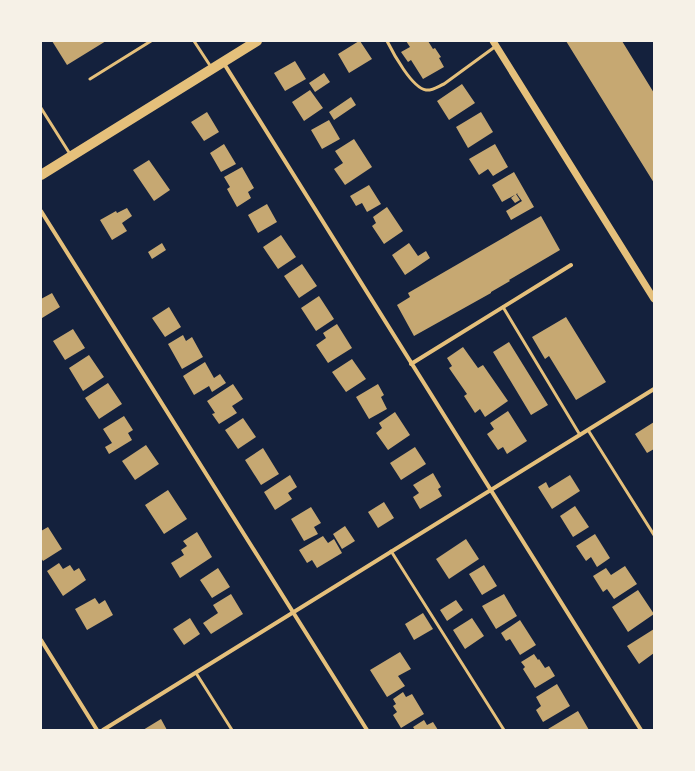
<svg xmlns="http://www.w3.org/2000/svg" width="695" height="771" font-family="Signika,sans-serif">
  <rect width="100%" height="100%" fill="#14213d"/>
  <!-- building -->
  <path fill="#c6a872" d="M52 41H106L67 65Z
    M359 41H360L372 59 349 73 338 54Z
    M406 41H428L433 49 435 48 441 57 439 58 444 67 423 79 411 60 408 62 401 52 410 47Z
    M566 41H622L654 93V183Z
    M295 61 306 79 285 91 274 73Z
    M324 73 330 82 315 92 309 83Z
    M462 84 475 103 449 120 437 101Z
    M310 90 323 108 304 121 292 102Z
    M351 97 356 105 334 120 329 112Z
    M207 112 219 132 204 141 191 122Z
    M481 112 493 132 468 148 456 127Z
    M329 120 340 139 322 149 311 130Z
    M354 139 372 167 345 185 334 169 343 163 335 151Z
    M224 144 236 164 221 172 210 153Z
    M495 144 508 167 493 176 488 169 479 175 469 159Z
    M149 160 170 190 154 201 133 170Z
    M242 167 254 188 248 192 251 198 237 207 227 189 230 187 224 177Z
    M514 172 534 207 511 220 506 211 522 201 517 194 518 193 502 202 492 185Z
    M369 185 381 204 367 212 362 203 356 206 350 196Z
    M516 194 520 200 515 203 511 198Z
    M267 204 277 222 258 233 248 215Z
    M387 207 403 231 384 244 372 226 376 223 373 217Z
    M127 208 132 216 122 223 127 231 112 240 100 220 116 211 117 213Z
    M541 216 560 250 509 280 510 281 491 292V293L414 336 397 305 410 297 408 293Z
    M281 235 296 257 278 269 263 247Z
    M162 243 166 250 152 259 148 252Z
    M409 243 418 256 426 251 430 258 405 275 392 255Z
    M302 264 317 286 299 298 284 276Z
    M52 293 60 307 42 318 41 299Z
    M319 296 334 319 316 331 301 308Z
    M169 307 181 327 165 337 152 318Z
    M566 317 606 382 576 400 549 356 545 359 532 337Z
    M337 324 352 348 328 363 316 345 326 338 323 333Z
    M73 329 85 348 65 360 53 341Z
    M183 335 186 341 192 337 203 357 182 369 168 344Z
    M509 342 548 405 531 415 493 352Z
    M463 347 478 368 483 365 508 401 485 417 480 409 475 413 464 396 467 394 449 368 452 366 447 358Z
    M89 355 104 377 83 391 69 368Z
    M352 359 366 379 346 392 332 372Z
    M205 362 214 378 220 374 226 383 212 392 209 386 194 395 183 376Z
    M108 383 122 404 99 419 85 398Z
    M233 384 243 399 232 406 237 413 219 424 212 414 215 413 207 401Z
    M378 384 384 395 381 397 387 409 369 419 356 397Z
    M508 411 527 441 507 454 503 447 498 450 487 434 494 429 490 423Z
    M395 412 410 435 388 450 376 433 382 428 379 423Z
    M124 416 133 430 128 433 132 440 109 454 105 447 112 443 103 429Z
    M243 418 256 437 238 449 225 430Z
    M654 422V449L647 453 635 434Z
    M146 445 159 464 135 480 122 461Z
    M415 447 426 464 401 480 390 463Z
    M263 448 279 474 261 485 245 460Z
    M433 473 441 487 438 489 442 496 420 509 413 497 419 493 413 485Z
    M290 475 297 487 288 493 292 499 275 510 264 492Z
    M570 475 580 491 552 509 538 487 546 482 549 488Z
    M168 490 187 519 164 534 145 505Z
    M384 502 394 518 378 528 368 512Z
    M575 506 589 527 573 537 560 516Z
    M311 507 321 523 314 527 318 534 304 541 291 519Z
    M345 526 355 541 342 549 333 534Z
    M48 527 62 549 43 561 41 558V531Z
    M197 532 212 557 180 578 171 563 184 555 181 550 187 546 183 541Z
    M595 534 610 558 597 567 591 557 586 561 576 546Z
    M323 536 328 543 334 539 342 553 317 568 312 560 307 563 299 550Z
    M466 539 479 559 449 579 436 559Z
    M59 563 63 569 70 565 74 571 79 568 86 580 63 596 47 571Z
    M484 565 497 586 482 595 469 574Z
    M625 566 637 584 614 599 607 589 603 592 593 576 606 568 611 575Z
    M218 568 230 587 212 598 200 580Z
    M638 590 654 614 628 632 612 607Z
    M231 594 243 614 211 634 203 623 218 613 213 605Z
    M504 594 517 616 496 629 482 606Z
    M95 598 99 604 105 600 113 615 87 630 75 609Z
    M456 600 463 610 447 621 440 610Z
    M423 613 433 629 414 640 405 624Z
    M190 618 200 634 184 645 173 629Z
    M472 618 484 636 465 649 453 630Z
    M520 620 536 645 520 655 510 639 506 641 501 633Z
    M654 629V653L639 664 627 646Z
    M400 652 411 669 398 676 405 686 387 697 370 670Z
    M534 654 538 660 539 659 545 668 549 666 555 676 535 688 523 669 525 667 521 662Z
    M557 684 570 706 543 722 536 710 541 706 536 697Z
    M403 692 406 697 412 694 424 714 401 728 393 715 397 712 393 706 396 704 393 699Z
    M578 711 589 730H548V729Z
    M161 719 167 730H143Z
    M424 720 427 725 433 722 438 730H415L413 727Z"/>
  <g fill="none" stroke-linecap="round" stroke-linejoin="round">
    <!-- service -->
    <path stroke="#e5c07b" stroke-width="3" d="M194 41 211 67
      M387 41C393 53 412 88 426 90 432 91 439 86 444 84L496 46
      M90 79 151 41
      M41 108 70 154
      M503 307 580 435
      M588 430 654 535
      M391 551 504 730
      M196 673 232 730"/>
    <!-- minor -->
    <path stroke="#e5c07b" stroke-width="4" d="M223 62 641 730
      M41 211 367 730
      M411 364 571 265
      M41 640 97 730
      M103 730 654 389"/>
    <!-- tertiary -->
    <path stroke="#e5c07b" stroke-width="7" d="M493 41 654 299"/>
    <!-- primary -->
    <path stroke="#e5c07b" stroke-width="10" d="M41 175 257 41"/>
  </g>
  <!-- border -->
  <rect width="695" height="771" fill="none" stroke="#f6f1e7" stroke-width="84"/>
</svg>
